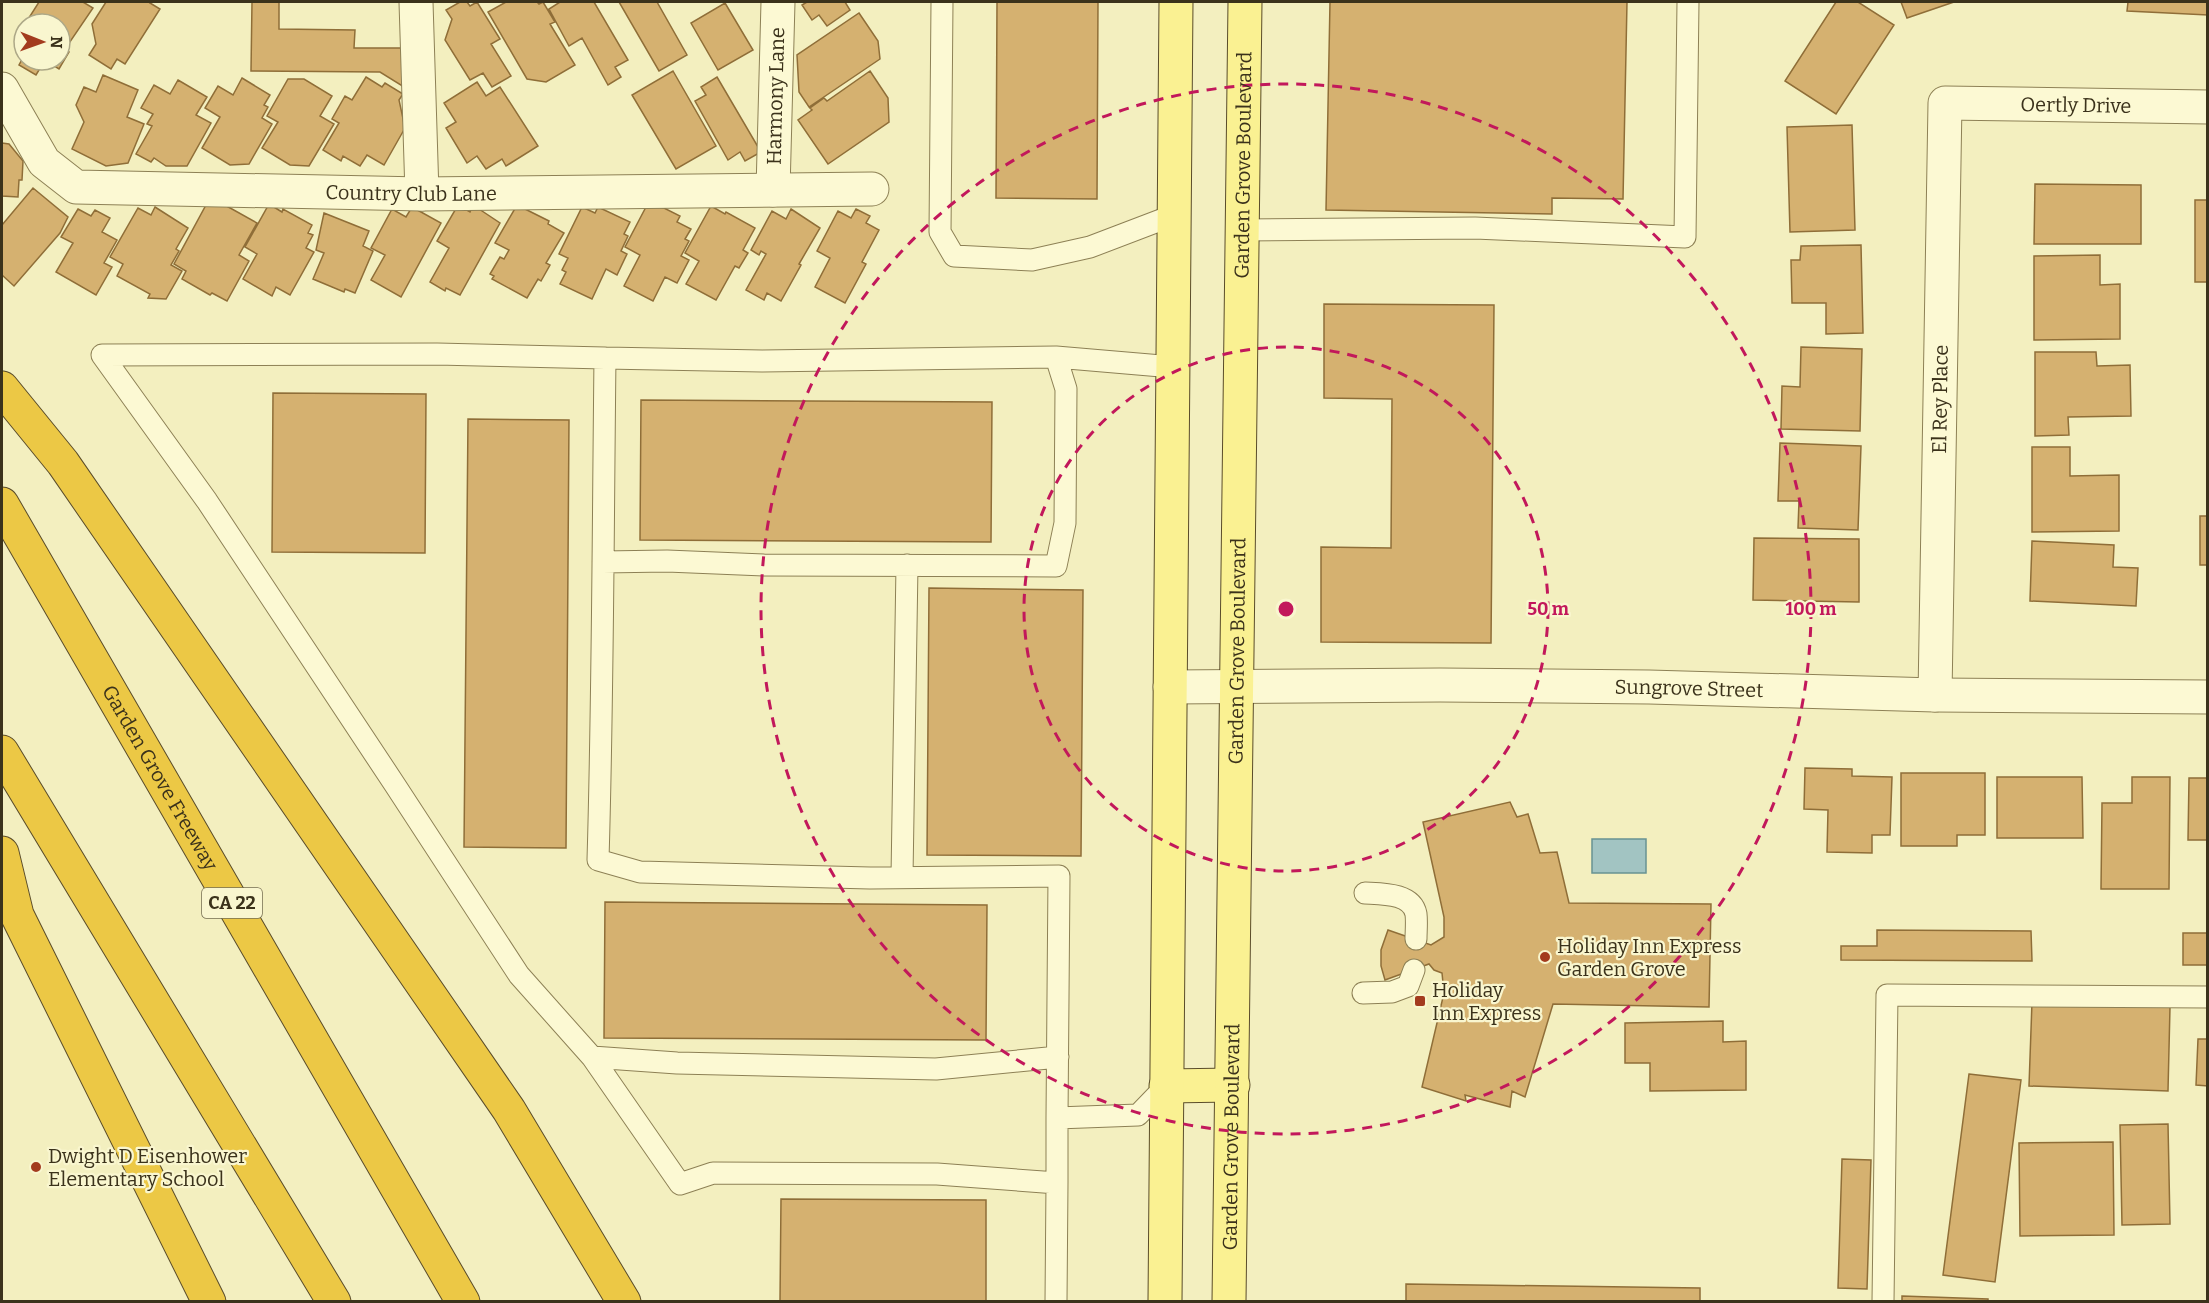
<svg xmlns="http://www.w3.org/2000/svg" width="2209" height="1303" font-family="Bitter,serif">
  <rect width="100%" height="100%" fill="#f3efbf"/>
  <!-- water -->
  <path fill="#a2c4c2" stroke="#689392" stroke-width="1.5" d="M1592 839H1646V873H1592Z"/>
  <!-- building -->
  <path fill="#d5b170" stroke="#8f6e38" stroke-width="1.5" d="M39 2H83L93 8 65 49 69 52 59 69 45 60 36 75 19 65 24 56V60H60V24H25Z
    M106 2H151L150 3 160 9 125 64 117 59 111 69 89 55 96 44 92 24Z
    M252 2H279V29L355 30 354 48H407L404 87 380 72 251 71Z
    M460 2H467L470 6 477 2 500 39 491 44 511 76 492 87 483 73 470 80 445 40 452 19 446 10Z
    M506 2H537L539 4 543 2 555 22 550 24 575 65 546 82 527 79 488 12Z
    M560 2H594L628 60 615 67 621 77 608 85 582 38 569 46 549 9Z
    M619 2H657L687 55 659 71Z
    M807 2H845L850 10 827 26 819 15 812 20 802 5Z
    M997 2H1098L1097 199 996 198Z
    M1330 2H1627L1623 199 1552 198V214L1326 210Z
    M1836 2H1858L1894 25 1836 114 1785 81Z
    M1901 2H1954L1907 18Z
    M2128 2H2208V15L2127 11Z
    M725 3 753 50 718 70 691 23Z
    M859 13 878 41 880 59 809 107 799 92 797 55Z
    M24 26V41L17 37Z
    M673 71 716 146 676 169 632 95Z
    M870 71 888 98 889 122 828 164 798 120 812 110 810 108 824 98 827 101Z
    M103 75 138 90 127 117 144 124 128 163 106 166 72 149 84 122 76 105 84 87 96 92Z
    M366 77 382 87 385 83 403 94 399 100 405 128 384 165 367 155 360 166 343 156 341 161 323 150 339 123 332 119 345 96 352 100Z
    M717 77 761 152 745 161 740 152 728 160 695 101 706 95 701 87Z
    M242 78 270 95 264 105 268 107 262 118 272 124 249 164 230 165 202 148 220 117 205 108 218 86 233 95Z
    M288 79H304L332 96 320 116 334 124 309 166 290 165 262 148 278 122 267 116Z
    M178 80 207 97 196 115 211 123 187 166H166L154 158 151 162 136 154 152 126 147 124 153 114 141 108 154 85 170 94Z
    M477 82 486 96 500 87 538 146 506 166 502 159 486 169 477 156 467 163 446 128 456 122 444 103Z
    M1852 125 1855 230 1790 232 1787 127Z
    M2 143 9 144 23 161 22 180H19L18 197 2 196Z
    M2035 184 2141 185V244H2034Z
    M33 188 68 217 60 233 14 286 2 275V225Z
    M2195 200H2208V282H2195Z
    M223 204 257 223 239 255 249 261 227 301 212 293 210 295 182 279 186 271 174 264 206 205Z
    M269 204 282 212 283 209 312 225 308 233 313 235 306 248 314 252 290 295 276 287 272 296 243 279 257 254 245 247Z
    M458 205 470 212 473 205 500 223 460 295 446 288 445 291 430 282 449 248 437 241Z
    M517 205 549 221 548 224 564 233 546 263 550 265 541 281 538 279 527 298 492 279 494 276 490 274 500 257 504 259 509 250 495 243Z
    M647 205 664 208 680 216 677 222 691 229 685 239 689 241 681 256 689 260 677 283 665 277 653 301 624 286 640 255 625 247Z
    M711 206 725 214 726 212 755 228 743 250 748 253 739 268 735 266 716 300 686 284 699 261 685 253Z
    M155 207 188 228 176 249 179 251 171 265 182 271 166 299 148 298 150 294 117 276 123 264 110 257 138 208 151 215Z
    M412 207 441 223 401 297 371 280 385 255 371 248 392 209 406 217Z
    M582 207 595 213 598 207 630 222 624 234 628 236 621 251 627 254 617 275 606 269 592 299 560 284 566 272 562 270 568 258 559 254Z
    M78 209 91 216 95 210 110 218 102 232 117 240 104 263 112 267 96 295 56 272 73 243 61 237Z
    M791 209 820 228 799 264 801 265 781 301 767 293 764 300 746 290 766 254 761 251 759 255 751 250 772 211 786 219Z
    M856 209 870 216 866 223 879 230 862 262 866 264 845 303 815 287 830 258 817 251 838 211 851 218Z
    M324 213 369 231 363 246 373 251 355 293 345 289 344 292 313 279 324 253 316 250Z
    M1861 245 1863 333 1826 334V303H1792L1791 260H1800L1801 246Z
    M2100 255V285L2120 284V339L2034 340V256Z
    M1324 304 1494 305 1491 643 1321 642V547L1391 548 1392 399 1324 398Z
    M1801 347 1862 349 1860 431 1781 429 1782 386 1800 387Z
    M2035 352H2096L2097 366 2130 365 2131 416 2068 417 2069 435 2035 436Z
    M273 393 426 394 425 553 272 552Z
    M641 400 992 402 991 542 640 540Z
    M468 419 569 420 566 848 464 847Z
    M1780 443 1861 446 1858 530 1798 528 1799 501H1778Z
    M2032 447H2070V476L2119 475V531L2032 532Z
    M2200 516H2208V565H2200Z
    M1754 538 1859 539V602L1753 600Z
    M2032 541 2114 545 2113 567 2138 568 2136 606 2030 601Z
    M929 588 1083 590 1081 856 927 855Z
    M1805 768 1852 769V776L1892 777 1890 835H1872V853L1827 852 1828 810 1804 809Z
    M1901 773H1985V835H1957V846H1901Z
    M1997 777H2082L2083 838H1997Z
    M2132 777H2170L2169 889H2101L2102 803H2132Z
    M2189 778H2208V840H2188Z
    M1510 802 1517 817 1528 814 1540 853 1557 852 1569 903 1711 904 1709 1007 1553 1004 1525 1097 1512 1091 1510 1107 1465 1095 1466 1101 1422 1087 1444 993 1442 973 1434 970 1429 964 1385 980 1381 966V950L1388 930 1431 945 1444 937V917L1423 822Z
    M605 902 987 905 986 1040 604 1038Z
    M1877 930 2031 931 2032 961 1841 960V946H1877Z
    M2183 933H2208V965H2183Z
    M2032 1002 2170 1007 2168 1091 2029 1086Z
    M1723 1021V1042L1746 1041V1090L1650 1091V1063H1625V1023Z
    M2198 1039H2208V1086L2196 1085Z
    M1969 1074 2021 1080 1995 1282 1943 1275Z
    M2168 1124 2170 1224 2122 1225 2120 1125Z
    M2113 1142 2114 1235 2020 1236 2019 1143Z
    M1842 1159 1871 1160 1867 1289 1838 1288Z
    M781 1199 986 1200V1302H780Z
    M1406 1284 1700 1288V1302H1406Z
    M1902 1296 1988 1299V1302H1902Z"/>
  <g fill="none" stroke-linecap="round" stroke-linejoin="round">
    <!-- lane casing -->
    <g stroke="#8d8055" stroke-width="23">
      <path id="lane" d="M942 2 940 232 954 256 1032 260 1090 247 1174 215
        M1242 230 1475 228 1685 237 1688 2
        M1056 357 1173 367
        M605 358 437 354 102 355 207 501 395 785 519 975 592 1057 677 1063 936 1069 1058 1057
        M603 562 667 561 764 565 1056 566 1065 523 1066 389 1056 357 762 361 605 358C603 525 603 692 598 860L640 872 870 878 1059 876 1057 1118 1138 1115 1166 1086
        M902 877 907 565
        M1365 893C1382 894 1412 893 1416 914 1417 922 1416 932 1416 939
        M1363 993 1392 992 1408 986 1414 970
        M592 1057 680 1184 713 1173 937 1174 1057 1183V1118
        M1056 1302 1057 1183
        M1883 1302 1887 995 2208 997"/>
    </g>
    <!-- street casing -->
    <g stroke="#8d8055" stroke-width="35">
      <g id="street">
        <path d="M416 2 422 194"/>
        <path id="s1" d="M2 89 44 162 76 187 422 194 872 189"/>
        <path id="s2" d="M773 190 778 2"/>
        <path id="s3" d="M1170 687 1440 685 1649 687 1935 695 2208 697"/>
        <path id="s4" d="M1935 695 1945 103 2208 107"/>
      </g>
    </g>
    <!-- primary casing -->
    <g stroke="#5a4c2a" stroke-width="35">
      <g id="primary">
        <path d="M1166 1086 1233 1085"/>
        <path d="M1165 1302 1176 2"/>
        <path id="s5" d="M1229 1302 1245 2"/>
      </g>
    </g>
    <!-- highway casing -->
    <g stroke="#5a4c2a" stroke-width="35">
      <g id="highway">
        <path d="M2 388 63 463 509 1110 624 1302"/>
        <path id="s6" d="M2 504 463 1302"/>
        <path d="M2 752 334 1302"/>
        <path d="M2 853 17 915 209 1302"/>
      </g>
    </g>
    <!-- lane -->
    <use href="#lane" stroke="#fcf9d3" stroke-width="21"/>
    <!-- street -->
    <use href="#street" stroke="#fcf9d3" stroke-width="33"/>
    <!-- primary -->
    <use href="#primary" stroke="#faf192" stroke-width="33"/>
    <!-- highway -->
    <use href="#highway" stroke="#ecc845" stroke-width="33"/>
  </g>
  <!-- distance rings -->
  <g fill="none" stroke="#c2185b" stroke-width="3" stroke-dasharray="10 8">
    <circle cx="1286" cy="609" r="262"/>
    <circle cx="1286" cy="609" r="525"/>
  </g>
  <!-- markers -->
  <g fill="#a33b1e" stroke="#f9f6cf" stroke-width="2">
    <circle cx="1545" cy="957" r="6"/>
    <rect x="1414" y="995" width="12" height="12" rx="3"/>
    <circle cx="36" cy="1167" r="6"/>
  </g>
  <g text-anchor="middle" stroke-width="4.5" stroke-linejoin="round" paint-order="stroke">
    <!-- shield labels -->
    <rect fill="#f9f6cf" stroke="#746d51" stroke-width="1.5" x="202" y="888" width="60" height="30" rx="4.5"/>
    <g font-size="18" font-weight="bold" fill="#3b321b">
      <text x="232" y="909">CA 22</text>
    </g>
    <!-- street labels -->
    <g font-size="20" fill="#3b321b" stroke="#f9f6cf">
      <text dy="7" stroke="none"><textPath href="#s2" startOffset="94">Harmony Lane</textPath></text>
      <text dy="7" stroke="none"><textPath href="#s4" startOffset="723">Oertly Drive</textPath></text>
      <text dy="7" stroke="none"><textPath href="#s5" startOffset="1137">Garden Grove Boulevard</textPath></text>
      <text dy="7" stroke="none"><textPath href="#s1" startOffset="460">Country Club Lane</textPath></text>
      <text dy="7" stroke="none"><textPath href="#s4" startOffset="296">El Rey Place</textPath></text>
      <text dy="7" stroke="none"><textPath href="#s5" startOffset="651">Garden Grove Boulevard</textPath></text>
      <text dy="7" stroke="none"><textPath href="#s3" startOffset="519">Sungrove Street</textPath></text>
      <text dy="7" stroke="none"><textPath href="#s6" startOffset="316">Garden Grove Freeway</textPath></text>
      <text dy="7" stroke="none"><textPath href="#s5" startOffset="165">Garden Grove Boulevard</textPath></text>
    </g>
    <!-- poi labels -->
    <g font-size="20" fill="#3b321b" stroke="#f9f6cf" text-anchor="start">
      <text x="1557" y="953">Holiday Inn Express<tspan x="1557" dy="23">Garden Grove</tspan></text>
      <text x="1432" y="997">Holiday<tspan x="1432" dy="23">Inn Express</tspan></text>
      <text x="48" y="1163">Dwight D Eisenhower<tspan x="48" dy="23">Elementary School</tspan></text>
    </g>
  </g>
  <circle cx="1286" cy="609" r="9" fill="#c2185b" stroke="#f9f6cf" stroke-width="3"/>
  <g font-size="18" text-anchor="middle" font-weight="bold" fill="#c2185b" stroke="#f9f6cf" stroke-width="4.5" stroke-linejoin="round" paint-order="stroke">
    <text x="1548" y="615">50 m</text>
    <text x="1811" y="615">100 m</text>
  </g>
  <!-- border -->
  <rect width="2209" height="1303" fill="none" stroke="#3b321b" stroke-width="6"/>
  <!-- north arrow -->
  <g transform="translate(42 42) rotate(91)"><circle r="28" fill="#f9f6cf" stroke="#ada887" stroke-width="1.5"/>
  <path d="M0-4.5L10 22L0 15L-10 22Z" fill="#a33b1e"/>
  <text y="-9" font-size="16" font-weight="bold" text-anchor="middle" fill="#3b321b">N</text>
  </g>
</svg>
